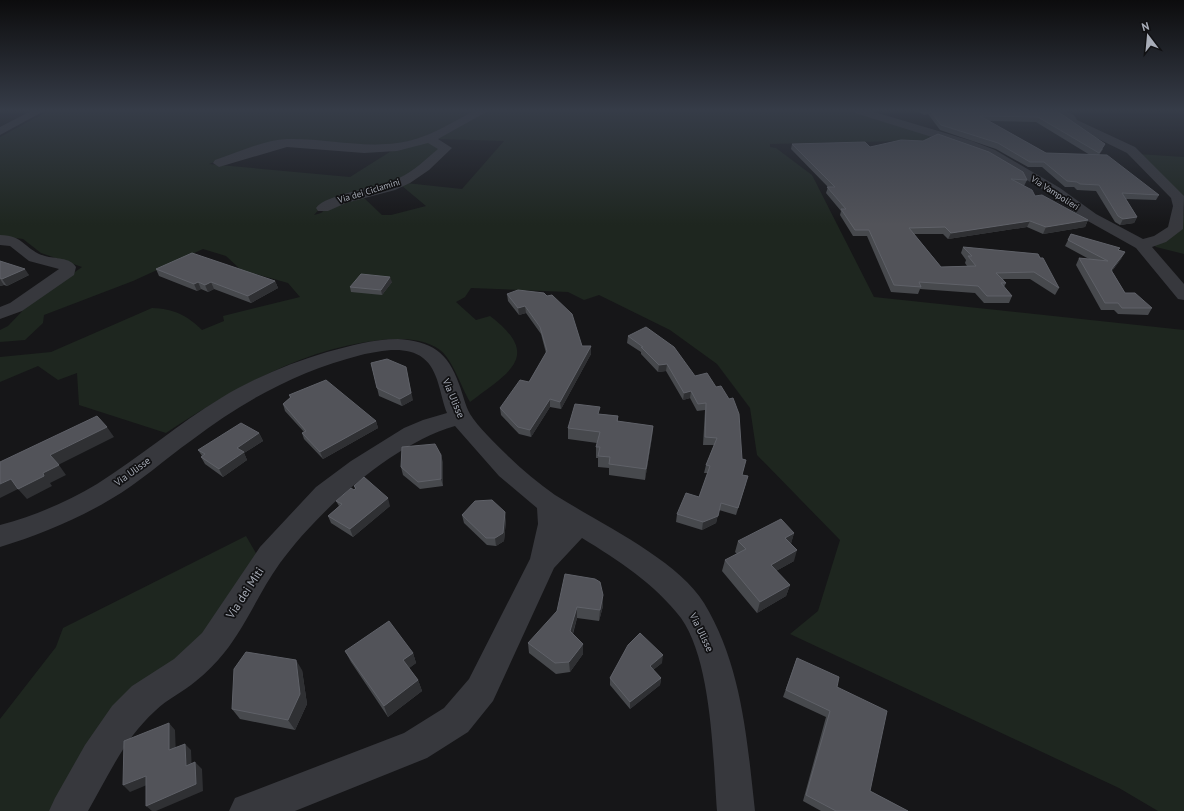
<svg xmlns="http://www.w3.org/2000/svg" width="1184" height="811" font-family="'PT Sans',sans-serif">
  <rect width="100%" height="100%" fill="#161618"/>
  <!-- green -->
  <path fill="#1e261f" d="M48 111H480L423 138 394 145 273 143 209 164 350 177 396 148 423 141 443 147 403 180 324 204 314 215 321 213 329 206 361 195 382 215H391L426 206 402 186 406 183 462 189 504 141 436 139 485 111H853L946 140 770 144V147L776 148 812 175 874 297 1184 330V811H1158L1119 788 790 634 818 611 840 540 757 455 750 408 717 364 670 330 599 295 584 300 568 292 471 288 465 297 456 302 476 320 490 316C544 357 507 373 470 402 461 387 453 360 440 350 424 338 400 338 381 340 302 348 232 390 166 433L79 405 77 373 58 380 38 366 0 382V357L51 352 152 308C174 309 187 315 202 330L224 321 223 316 300 297 288 283 241 270 226 256 203 249 133 281 44 315 43 323 25 340 0 342V330L8 326 29 304 82 267 41 253 23 239 0 236V137Z
    M1138 154 1184 157V207L1182 197Z
    M1184 209V254L1156 247 1154 245 1182 223Z
    M246 536 257 555 201 640 53 811H0V719L56 647 63 628Z"/>
  <g fill="none" stroke-linecap="round" stroke-linejoin="round">
    <!-- minor -->
    <path fill="#37383d" fill-rule="evenodd" d="M31 111H44L0 135V127Z
      M474 111H488L438 139 452 148 429 170 410 183 395 190 346 203 328 211H318L316 208C325 194 381 187 399 178 414 171 426 159 438 149L428 143 397 151 364 153 287 147 219 167 213 163 215 160C237 153 263 140 287 139 324 138 360 148 397 143 425 140 449 124 474 111Z
      M854 111H871L972 141 995 150 1060 188 1096 214 1143 239 1154 236 1168 227 1173 206 1171 198 1127 153 1068 124 1066 120 1053 111C1062 111 1073 110 1077 120L1135 147 1184 196 1183 229 1166 242 1152 247 1184 284V300L1178 299 1136 248 1086 220 1050 194 987 156 964 147 855 113Z
      M0 235C24 235 26 251 45 256 55 259 70 257 76 267L74 275 22 311 0 319V307L10 303 59 269 29 261 10 246 0 245Z
      M398 339C431 341 448 352 459 384 463 394 465 405 470 414 478 427 495 443 506 454 521 469 538 483 555 495 599 523 677 559 704 603 742 666 747 739 755 811H717C713 758 712 662 681 618 655 584 618 560 582 538L554 568 493 701 468 732 427 758 295 811H229L235 798 404 733 444 708 469 679 530 559 538 524 537 508 499 476 455 426C392 444 318 511 280 563 259 592 246 626 224 653 216 663 206 673 196 681 183 692 167 699 155 711 125 738 108 776 88 811H49L55 798 85 745 112 706 132 686 174 659 202 633 260 547 316 487 351 461 404 428 423 420 447 413C440 396 439 370 423 358 406 345 380 351 361 355 298 371 243 401 192 440 165 459 139 483 111 499 76 520 39 535 0 547V525C34 516 67 502 97 484 140 457 178 424 221 398 254 378 290 363 327 352 350 346 373 339 398 339Z"/>
  </g>
  <!-- wall -->
  <path fill="#47494d" fill-rule="evenodd" d="M917 111H1057L1103 149 1099 155 1159 195 1156 200 1126 199 1137 217 1134 223 1120 225 1115 222 1096 191 1077 190 1074 187H1065L1042 167H1028L996 149 940 130 928 114 924 115ZM989 121 1036 122 1090 155 1046 153Z
    M792 144 870 147 1027 180 1024 186 1035 196 1088 220 1085 227 1043 234 1027 227 948 239 943 234H914L941 267 967 266 965 263 966 260 961 253 963 247 1038 254 1059 288 1055 295 1030 279H1003L1006 283 1004 287 1012 296 1009 303H984L975 293 920 289 918 294 891 292 867 236H853L840 215 841 211 826 193 828 187 791 149Z
    M1071 234 1125 252 1121 259 1112 271 1125 293 1152 308 1148 315 1118 314 1114 310H1101L1076 265 1079 258 1089 259 1065 246Z
    M0 261 29 275 7 286 4 285 0 286Z
    M156 269 275 281 278 288 251 303 214 289 208 292 201 289 197 291 159 276Z
    M392 282 382 295 351 292 350 287Z
    M507 294 582 346H591V354L561 409 550 407 531 437 519 434 501 415 500 408 529 382 546 353 541 334 526 313 519 315 508 301Z
    M628 336 674 347 742 459 744 467 742 475 746 483 736 515 719 510 716 523 702 530 676 522 677 514 699 497 708 473H704L706 465 714 445H703L705 410 697 411 690 398 683 400 666 371 658 372 641 354V352L627 343Z
    M371 363 413 400 402 406 379 396Z
    M289 395 376 421 378 428 323 459 304 439 302 433 304 432 285 411 283 404 290 398Z
    M600 414 618 416V422L653 426 652 437 645 480 609 475V468L598 467V458H596V447L597 443 568 439V428Z
    M259 433 263 441 244 453 247 460 223 477 205 464 201 457 202 456 198 450Z
    M443 462V486L420 489 403 475 401 467Z
    M354 486 390 506 353 537 331 523 328 516 339 506 336 501 354 490 355 489Z
    M462 515 506 520 504 541 496 546 487 545 464 523Z
    M794 533 791 543 794 561 776 571 790 585 786 596 757 613 722 571 725 560 737 554 735 552 738 541Z
    M600 582 603 606 599 621 577 618 573 634 583 654 570 672 556 674 529 653 528 643Z
    M345 651 413 653 416 663 409 668 418 680 422 691 388 717 351 662Z
    M797 658 837 687 870 791 908 811H821L803 801 826 717 783 697Z
    M662 663 653 670 661 678 660 685 630 709 610 685V678Z
    M302 670 307 704 295 730 240 719 232 709Z"/>
  <!-- shaded-wall -->
  <path fill="#2f3033" d="M1137 217 1134 223 1120 225 1123 219Z
    M1088 220 1085 227 1043 234 1046 227Z
    M1030 221 1027 227 948 239 951 233Z
    M1125 252 1121 259 1107 277 1111 270Z
    M25 269 29 275 7 286 2 279Z
    M390 277 392 282 382 295 381 290Z
    M0 279 4 285 0 286Z
    M275 281 278 288 251 303 248 296Z
    M198 282 201 289 197 291 194 284Z
    M211 282 214 289 208 292 205 285Z
    M525 306 526 313 519 315 518 308Z
    M591 346V354L561 409 560 402Z
    M667 364 666 371 658 372 659 365Z
    M406 367 413 400 402 406 400 399Z
    M691 391 690 398 683 400 684 393Z
    M550 399V407L531 437 530 430Z
    M376 421 378 428 323 459 320 452Z
    M653 426 652 437 645 480 646 469Z
    M107 427 114 437 58 465 50 455Z
    M259 433 263 441 244 453 247 460 223 477 219 469 237 448Z
    M441 455 443 462V486L441 479Z
    M59 465 66 475 50 483 52 486 27 499 18 489 0 498V484L11 479Z
    M388 498 390 506 353 537 350 529Z
    M721 503 716 523 702 530 703 522Z
    M505 512 506 520 504 541 496 546 495 538Z
    M794 533 791 544 785 538Z
    M797 550 794 561 767 576 771 565Z
    M790 585 786 596 757 613 760 602Z
    M603 595V606L599 621 600 610Z
    M577 607V618L570 642V631Z
    M583 644V654L570 672 569 662Z
    M413 653 416 663 407 670 403 660Z
    M663 655 662 663 649 673 650 666Z
    M296 660 302 670 307 704 295 730 288 720Z
    M661 678 660 685 630 709V702Z
    M418 680 422 691 388 717 384 706Z
    M169 723 175 730 176 757 169 750Z
    M185 744 191 750 192 773 186 766Z
    M195 762 202 769 203 791 156 811H152L146 806Z
    M146 776 154 782 130 792 123 785Z"/>
  <!-- building -->
  <path fill="#525359" stroke="#5f6168" d="M930 111H1057L1105 144 1099 153 1038 117 980 116 1046 153 1107 155 1159 195 1122 193 1137 217 1123 219 1118 216 1099 185 1080 184 1077 182 1067 181 1044 162H1030L998 143 941 125Z
    M938 134 989 152 1023 172 1027 180 1011 179 1032 190 1035 196 1042 195 1088 220 1046 227 1030 221 951 233 945 227 909 228 941 267 976 266 968 256H972L963 247 1038 254 1040 258H1043L1059 288 1034 272 996 273 1006 283H1001L1012 296H987L978 286 919 282 921 287 894 285 869 230H855L841 209H846L827 187H835L792 144 865 142 870 147 901 140 923 141Z
    M1071 234 1120 248 1118 250 1125 252 1111 270 1125 293H1135L1152 308H1122L1118 303H1105L1079 258 1108 261 1068 240Z
    M192 253 275 281 248 296 211 282 205 285 198 282 194 284 156 269Z
    M0 261 25 269 2 279 0 278Z
    M361 274 390 277 381 290 350 287Z
    M518 290 544 293 547 296 552 295 572 314 582 346H591L560 402 550 399 530 430 518 427 500 408 520 380 529 382 547 351 540 327 525 306 518 308 507 294Z
    M646 327 674 347 695 376 707 373 716 387 721 386 729 399 733 398 739 414 742 459 746 460 742 475 748 476 738 508 721 503 718 516 703 522 677 514 686 493 699 497 710 466 706 465 717 438 705 437 706 403 698 404 691 391 684 393 667 364 659 365 641 347H643L628 336Z
    M387 359 406 367 411 393 400 399 377 388 371 363Z
    M326 380 376 421 320 452 302 433 306 431 283 404 291 397 289 395Z
    M575 404 600 407 598 414 618 416 617 421 653 426 646 469 609 464 610 457 598 456 600 447H596L600 432 568 428Z
    M97 416 107 427 50 455 59 465 43 473 44 476 18 489 11 479 0 484V462Z
    M241 423 259 433 237 448 244 452 219 469 201 457 205 454 198 450Z
    M435 444 441 455V479L418 482 401 467 402 447Z
    M364 477 388 498 350 529 328 516 342 504 336 501 351 488 354 490 356 488 354 486Z
    M492 500 505 512 503 533 495 538H486L462 515 475 501Z
    M781 519 794 533 785 538 797 550 771 565 790 585 760 602 725 560 746 549 738 541Z
    M565 574 595 579 600 582 603 595 600 610 577 607 570 631 583 644 569 662 555 663 528 643 557 611Z
    M389 621 413 653 403 660 418 680 384 706 345 651Z
    M640 633 663 655 650 666 661 678 630 702 610 678 628 645Z
    M246 652 296 660 300 694 288 720 232 709 234 669Z
    M797 658 839 677 837 687 887 711 870 791 908 811H836L806 795 830 711 786 690Z
    M169 723V750L185 744 186 766 195 762 196 784 146 806V776L123 785 124 741Z"/>
  <!-- sky -->
  <linearGradient id="sky" x2="0" y2="1"><stop stop-color="#0c0c0d"/><stop offset="0.49" stop-color="#363c48"/><stop offset="1" stop-color="#363c48" stop-opacity="0"/></linearGradient>
  <rect width="1184" height="225" fill="url(#sky)"/>
  <g text-anchor="middle" stroke-width="3.5" stroke-linejoin="round" paint-order="stroke">
    <!-- far-street labels -->
    <g font-size="9" fill="#a8adb8" stroke="#111113">
      <text transform="translate(369 191) rotate(-17)" y="3">Via dei Ciclamini</text>
      <text transform="translate(1055 193) rotate(33)" y="3">Via Vampolieri</text>
    </g>
    <!-- street labels -->
    <g font-size="10" fill="#a8adb8" stroke="#111113">
      <text transform="translate(454 398) rotate(67)" y="4">Via Ulisse</text>
      <text transform="translate(132 471) rotate(-36)" y="4">Via Ulisse</text>
      <text transform="translate(702 632) rotate(64)" y="4">Via Ulisse</text>
    </g>
    <!-- near-street labels -->
    <g font-size="12" fill="#a8adb8" stroke="#111113">
      <text transform="translate(245 593) rotate(-57)" y="4">Via dei Miti</text>
    </g>
  </g>
  <!-- north arrow -->
  <g transform="translate(1148 36) rotate(344)" stroke="#111113" stroke-width="3" paint-order="stroke">
  <path d="M0-3L7 15L0 10L-7 15Z" fill="#a8adb8"/>
  <text y="-6" font-size="11" font-weight="bold" text-anchor="middle" fill="#a8adb8">N</text>
  </g>
</svg>
